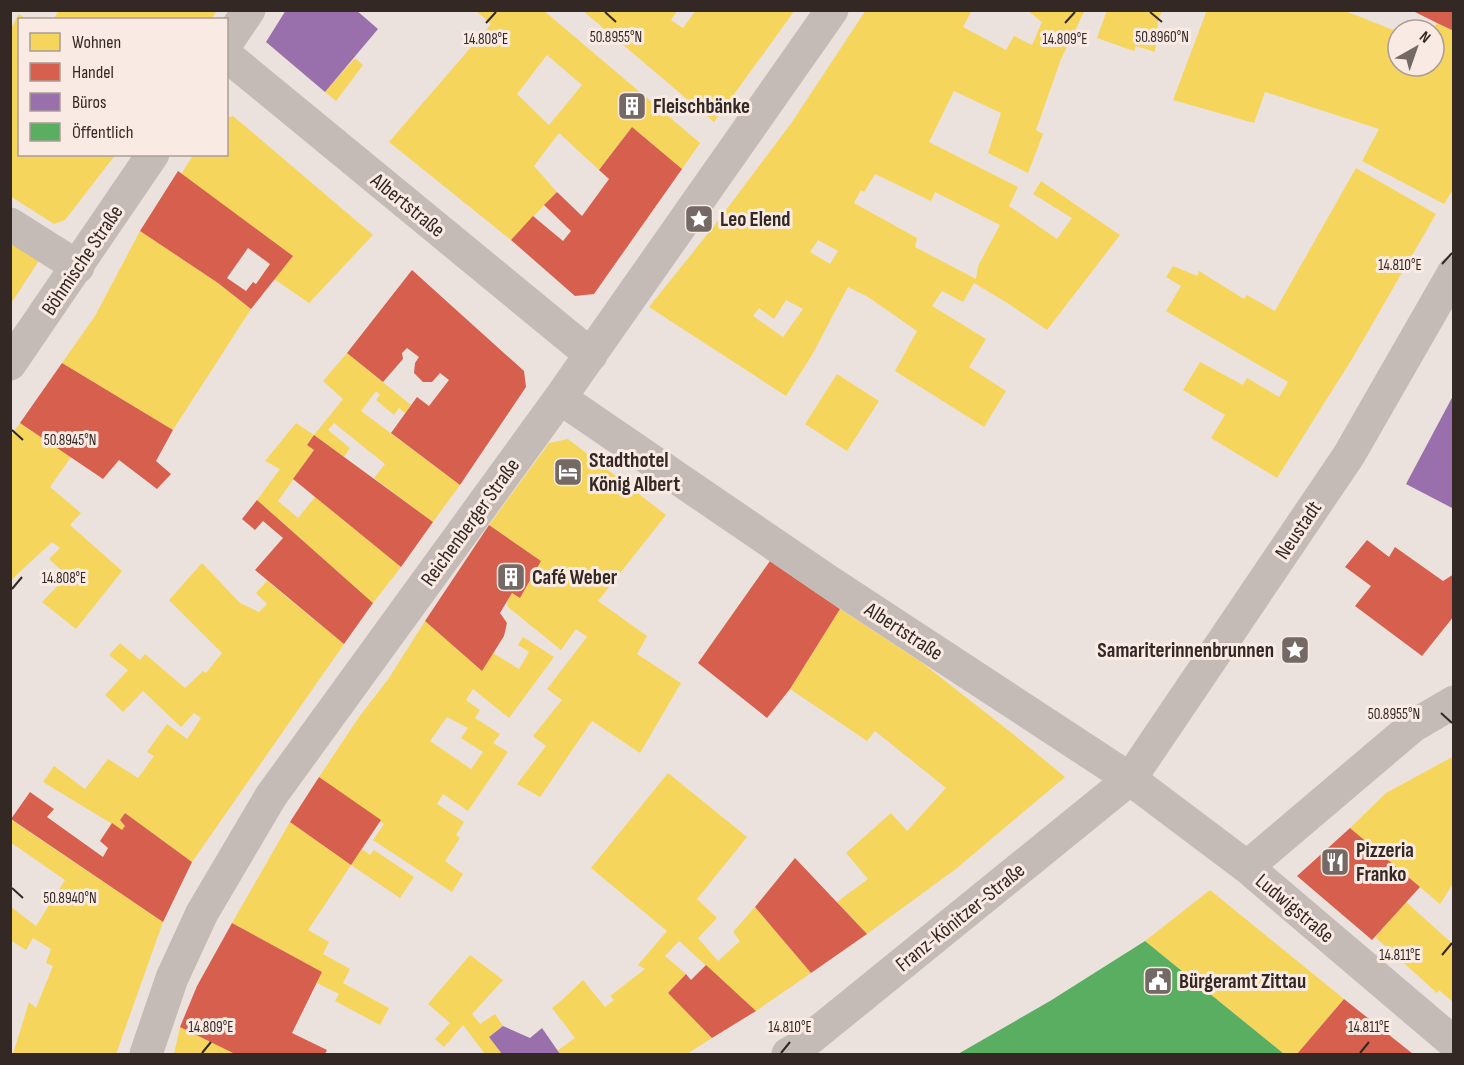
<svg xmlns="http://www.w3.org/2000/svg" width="1464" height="1065" font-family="'Sofia Sans Condensed',sans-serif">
  <rect width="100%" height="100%" fill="#ebe2dd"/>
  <!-- homes -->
  <path fill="#f6d55c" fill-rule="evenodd" d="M59 10H217L211 20H53Z
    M475 10H543L700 143 682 169 632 127 599 170 559 133 534 166 557 192 511 240 389 142 491 24ZM547 55 582 85 549 125 517 94Z
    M582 10H678L671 20 683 28 696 10H795L714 122Z
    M866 10H972L963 27 1006 50 1014 36 1032 45 1042 22 1027 10H1085L1061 59 1036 130 1043 134 1028 173 988 153 1001 113 954 91 929 142 1018 187 1009 206 1057 239 1072 218 1033 194 1041 181 1120 235 1047 330 1009 304 974 283 963 302 942 291 932 306 986 339 969 367 1006 391 984 427 895 371 917 331 868 297 848 287 812 355 786 396 649 307 714 226 792 122ZM875 174 931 201 935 192 1000 225 978 266 976 279 915 247 917 238 854 203 861 190 864 192ZM818 240 838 251 830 264 810 252ZM786 300 803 309 783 337 753 316 759 308 774 319Z
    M1107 10H1162L1158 21 1155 52 1136 46 1134 51 1097 38Z
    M1207 10H1343L1398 32V66H1434L1433 30 1437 23 1454 31V188L1444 204 1362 161 1379 129 1265 92 1254 123 1173 100Z
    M19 14 28 20H20V154H116L65 220 54 224 10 196V30Z
    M355 58 363 65 336 101 325 92Z
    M233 116 373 235 309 303 274 279 293 256 181 174 194 154H226V118Z
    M1356 168 1436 214 1352 359 1277 478 1211 438 1225 415 1183 390 1200 362 1243 385 1247 378 1279 397 1288 382 1166 311 1181 286 1166 277 1173 266 1197 276 1199 271 1244 299 1247 295 1275 311Z
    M140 231 218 283 251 309 173 430 62 363 95 316Z
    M10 241 40 259 10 305Z
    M347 353 411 405 405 413 399 408 394 415 376 400 380 395 376 391 361 411 460 485 433 522 374 478 385 464 334 423 328 430 350 448 344 457 314 435 307 445 314 450 278 501 298 518 315 497 401 567 373 603 257 500 280 469 265 461 296 423 314 435 343 399 323 381Z
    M837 374 879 401 847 451 805 424Z
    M20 423 71 457 50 487 81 513 70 525 122 571 76 629 42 602 67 576 49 559 60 548 52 542 10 581V437Z
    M568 439 666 515 598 601 647 636 637 654 681 683 640 753 592 721 540 797 517 784 546 746 533 736 562 700 547 689 587 637 576 629 561 650 508 607 507 602 512 593 520 598 541 561 489 525 549 443Z
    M202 563 240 603 259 612 267 604 256 593 267 581 344 644 192 862 125 813 120 820 125 826 122 830 43 782 54 766 85 789 108 759 138 778 154 756 147 752 167 724 187 739 201 718 194 713 181 727 143 691 123 712 105 695 128 670 109 655 120 643 140 660 145 654 185 688 203 671 206 673 222 653 169 600Z
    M840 609 921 662 1013 734 1065 777 957 868 867 934 837 902 868 879 846 853 891 813 907 831 946 788 875 731 867 741 790 689Z
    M425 621 482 671 493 653 519 669 529 652 518 645 523 637 554 657 509 718 473 689 466 700 480 710 475 718 500 734 493 743 508 752 468 811 443 794 437 804 464 822 456 835 460 838 445 861 463 874 452 892 373 840 384 824 319 777 359 717 389 678ZM447 717 468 728 461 738 483 752 471 769 430 741Z
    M1454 756V882L1440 904 1350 828 1386 793Z
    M668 773 747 837 697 899 717 918 698 938 718 961 740 941 733 932 755 907 811 973 756 1011 679 941 665 956 686 974 668 993 712 1038 687 1054H560L557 1051 575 1038 552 1008 563 999 583 980 605 1007 614 1000 610 996 645 969 638 965 667 931 591 868Z
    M10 819 163 922 116 1054H13L29 1002 36 1008 53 966 46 963 51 949 33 938 26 950 10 940V906L36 926 65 880 10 842Z
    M290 822 351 865 308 930 329 942 323 954 350 969 343 983 389 1008 380 1025 335 1001 339 994 317 983 322 972 232 923Z
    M362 849 370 855 374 850 414 877 400 898 351 865Z
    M1210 890 1344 999 1297 1054H1284L1145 941Z
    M1406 902 1454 945V1003L1439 990 1437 993 1375 937Z
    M470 955 503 980 472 1014 480 1024 495 1014 503 1026 489 1037 502 1054H485L463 1025 444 1047 435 1039 450 1023 428 1004Z
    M180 1027 235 1054H174Z"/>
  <!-- shops -->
  <path fill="#d6604d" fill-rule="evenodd" d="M1411 10H1454V31L1437 23Z
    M632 127 682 169 594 294 575 296 511 240 533 216 563 241 571 231 544 205 557 192 582 216 609 179 599 170Z
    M178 171 293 256 251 309 218 283 140 231ZM248 248 270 264 256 284 253 282 246 291 227 278Z
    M412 270 524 371 526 387 460 485 391 433 417 397 429 406 449 380 440 373 432 382H423L414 373 415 363 419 357 407 348 402 353 403 359 383 382 347 353Z
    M62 363 173 430 156 461 171 474 157 489 119 460 103 479 20 423Z
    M314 435 433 522 401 567 293 479 314 450 307 445Z
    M257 500 373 603 344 644 255 570 283 538 263 521 255 530 242 519Z
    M489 525 541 561 520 598 512 593 500 613 507 623 504 636 482 671 425 621Z
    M1367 540 1389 557 1395 547 1443 581 1454 574V616L1422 656 1355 606 1371 586 1345 567Z
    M770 561 840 609 790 689 767 718 698 663Z
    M319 777 381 820 351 865 290 822Z
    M30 792 54 809 47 817 103 857 108 848 100 841 112 823 122 830 125 826 120 820 125 813 192 862 163 922 11 819Z
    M1350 828 1420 887 1372 940 1297 876Z
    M795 858 867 934 811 973 755 907Z
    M232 923 322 972 292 1033 327 1050 325 1054H235L180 1027 197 986Z
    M706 965 756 1011 712 1038 668 993 686 974 691 980Z
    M1344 999 1413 1054H1297Z"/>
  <!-- offices -->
  <path fill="#9970ab" d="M286 10H356L378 29 325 92 266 42Z
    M1454 394V509L1406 484Z
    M503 1026 530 1038 542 1028 560 1054H502L489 1037Z"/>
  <!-- public -->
  <path fill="#5aae61" d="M1145 941 1284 1054H958L1050 1001Z"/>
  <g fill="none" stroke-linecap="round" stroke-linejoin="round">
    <!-- minor -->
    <path stroke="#c4bbb6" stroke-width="33" d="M226 44 249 10
      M226 55 591 355
      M10 224 78 267
      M10 364 153 154
      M560 398 828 581 1130 779 1247 867 1454 1043
      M1247 867 1413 726 1454 702
      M146 1054 172 978 202 913 271 796 560 398 832 10
      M788 1054 797 1049 1130 779 1349 455 1454 272"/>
  </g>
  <!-- ticks -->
  <path fill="none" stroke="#342825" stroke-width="2" d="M605 12 616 22M1150 12 1162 22M486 23 496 12M1065 23 1075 12M1442 264 1452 253M12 430 23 440M12 589 22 577M1441 713 1452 723M12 888 23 898M1442 955 1452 943M202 1053 211 1042M781 1053 790 1042M1360 1053 1369 1042"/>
  <!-- icons -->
  <defs>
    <g id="building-square" transform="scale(1.5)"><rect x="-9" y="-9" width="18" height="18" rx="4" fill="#746965" stroke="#f9ebe3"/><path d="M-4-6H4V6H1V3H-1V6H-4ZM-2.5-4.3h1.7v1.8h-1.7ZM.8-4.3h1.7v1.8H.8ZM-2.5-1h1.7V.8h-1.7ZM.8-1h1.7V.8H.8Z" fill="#fff"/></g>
    <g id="sight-square" transform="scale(1.5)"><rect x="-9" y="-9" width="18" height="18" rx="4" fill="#746965" stroke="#f9ebe3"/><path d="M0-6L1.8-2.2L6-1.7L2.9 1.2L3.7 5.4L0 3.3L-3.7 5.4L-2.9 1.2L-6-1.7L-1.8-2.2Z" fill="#fff"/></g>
    <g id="hotel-square" transform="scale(1.5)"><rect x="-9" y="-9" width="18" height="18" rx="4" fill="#746965" stroke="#f9ebe3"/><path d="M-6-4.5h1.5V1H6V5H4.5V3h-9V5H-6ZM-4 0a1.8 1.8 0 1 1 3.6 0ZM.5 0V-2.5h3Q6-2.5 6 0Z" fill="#fff"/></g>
    <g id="restaurant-square" transform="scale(1.5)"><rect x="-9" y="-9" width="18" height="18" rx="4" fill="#746965" stroke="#f9ebe3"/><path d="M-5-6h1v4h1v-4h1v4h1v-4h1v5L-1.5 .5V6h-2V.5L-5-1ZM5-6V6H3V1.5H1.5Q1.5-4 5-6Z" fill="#fff"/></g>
    <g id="civic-square" transform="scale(1.5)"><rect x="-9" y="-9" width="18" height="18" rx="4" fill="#746965" stroke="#f9ebe3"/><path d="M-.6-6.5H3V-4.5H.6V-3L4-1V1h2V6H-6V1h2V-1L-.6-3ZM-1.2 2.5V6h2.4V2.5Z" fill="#fff"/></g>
  </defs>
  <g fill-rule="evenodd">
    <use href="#building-square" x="632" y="106"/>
    <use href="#sight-square" x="699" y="219"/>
    <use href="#hotel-square" x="568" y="472"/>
    <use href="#building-square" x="511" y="577"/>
    <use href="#sight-square" x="1295" y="650"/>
    <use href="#restaurant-square" x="1335" y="862"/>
    <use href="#civic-square" x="1158" y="981"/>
  </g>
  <g text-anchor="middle" stroke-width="6" stroke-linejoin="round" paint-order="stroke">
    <!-- poi labels -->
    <g font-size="21" font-weight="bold" fill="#342825" stroke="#f9ebe3" text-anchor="start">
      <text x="653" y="113">Fleischbänke</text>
      <text x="720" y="226">Leo Elend</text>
      <text x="589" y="467">Stadthotel<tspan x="589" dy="24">König Albert</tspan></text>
      <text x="532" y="584">Café Weber</text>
      <text x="1274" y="657" text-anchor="end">Samariterinnenbrunnen</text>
      <text x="1356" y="857">Pizzeria<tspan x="1356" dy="24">Franko</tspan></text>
      <text x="1179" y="988">Bürgeramt Zittau</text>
    </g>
    <!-- street labels -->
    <g font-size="21" fill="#342825" stroke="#f9ebe3">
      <text transform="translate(408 205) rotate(39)" y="7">Albertstraße</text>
      <text transform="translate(82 260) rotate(-56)" y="7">Böhmische Straße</text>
      <text transform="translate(470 522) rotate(-54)" y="7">Reichenberger Straße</text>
      <text transform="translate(1298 530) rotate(-56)" y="7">Neustadt</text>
      <text transform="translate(904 631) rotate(33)" y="7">Albertstraße</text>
      <text transform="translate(1295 908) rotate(40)" y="7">Ludwigstraße</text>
      <text transform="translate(960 917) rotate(-39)" y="7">Franz-Könitzer-Straße</text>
    </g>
  </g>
  <g font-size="15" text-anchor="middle" fill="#342825" stroke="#f9ebe3" stroke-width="6" stroke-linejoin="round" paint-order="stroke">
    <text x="616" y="42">50.8955°N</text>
    <text x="1162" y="42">50.8960°N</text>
    <text x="486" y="44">14.808°E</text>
    <text x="1065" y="44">14.809°E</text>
    <text x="1400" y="270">14.810°E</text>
    <text x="70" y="445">50.8945°N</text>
    <text x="64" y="583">14.808°E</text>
    <text x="1394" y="719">50.8955°N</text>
    <text x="70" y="903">50.8940°N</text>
    <text x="1400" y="960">14.811°E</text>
    <text x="211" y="1032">14.809°E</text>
    <text x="790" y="1032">14.810°E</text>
    <text x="1369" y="1032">14.811°E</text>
  </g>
  <!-- border -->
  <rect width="1464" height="1065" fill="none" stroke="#342825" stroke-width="24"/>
  <!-- legend -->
  <rect x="18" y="18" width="210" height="138" fill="#f9ebe3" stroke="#aa9d97" stroke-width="1.5"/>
  <rect x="30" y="33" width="30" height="18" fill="#f6d55c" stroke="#aa9d97" stroke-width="1.5"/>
  <text x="72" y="48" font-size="18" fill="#342825">Wohnen</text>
  <rect x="30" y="63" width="30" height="18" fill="#d6604d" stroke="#aa9d97" stroke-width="1.5"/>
  <text x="72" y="78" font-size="18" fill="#342825">Handel</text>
  <rect x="30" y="93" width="30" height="18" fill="#9970ab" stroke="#aa9d97" stroke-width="1.5"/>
  <text x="72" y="108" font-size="18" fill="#342825">Büros</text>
  <rect x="30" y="123" width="30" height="18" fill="#5aae61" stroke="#aa9d97" stroke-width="1.5"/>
  <text x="72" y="138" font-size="18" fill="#342825">Öffentlich</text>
  <!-- north arrow -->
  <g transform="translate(1416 48) rotate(40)"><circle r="28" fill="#f9ebe3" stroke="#aa9d97" stroke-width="1.5"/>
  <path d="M0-4.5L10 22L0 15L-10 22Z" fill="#746965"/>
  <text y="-9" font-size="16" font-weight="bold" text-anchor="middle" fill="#342825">N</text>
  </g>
</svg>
